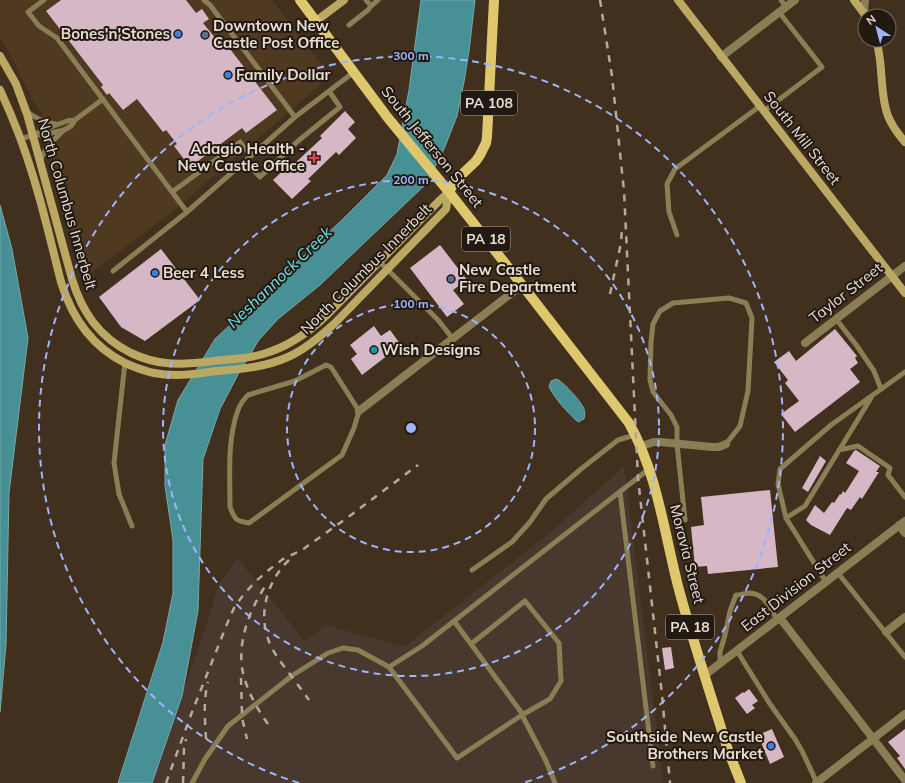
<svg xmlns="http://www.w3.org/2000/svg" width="905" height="783" font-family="Mulish,sans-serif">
  <rect width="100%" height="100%" fill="#42301e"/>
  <!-- built -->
  <path fill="#503921" d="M0 0H272L329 75 326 80 173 211 88 275 76 252 42 113 34 102 10 55 0 37Z"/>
  <!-- industrial -->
  <path fill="#49382d" d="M624 466 663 783H152L211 610 218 585 237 558 305 641 326 625 404 647 551 532Z"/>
  <!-- water -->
  <path fill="#469096" stroke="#77a7a8" d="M421 0H475L469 51 464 82 457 116 444 149 427 183 320 285 278 319 258 341 249 357 241 369 220 409 203 459 198 611 182 696 152 783H118L163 642 173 593V540L165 486V445L178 400 215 339 342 220 387 175 397 154 409 90Z
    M0 205 12 249 28 338 9 493 6 645 0 712Z
    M557 379C565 384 581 401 584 409 585 413 585 415 584 419L578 422C567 412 556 400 549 387L551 381Z"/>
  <!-- building -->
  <path fill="#d6b7c5" d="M61 0H186L196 13 202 9 209 19 203 23 216 39 220 36 277 110 246 133 242 128 190 167 174 146 177 144 166 130 163 132 137 99 123 110 109 93 107 95 101 87 103 85 46 11Z
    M345 111 355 122 348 129 356 138 339 155 336 152 308 179 311 181 292 199 273 180 292 162 294 164 322 138 320 136Z
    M440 245 467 280 453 290 464 304 447 317 410 268Z
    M161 249 200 300 145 341 121 327 99 297Z
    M374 326 381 336 390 330 401 345 362 375 351 359 357 354 350 345Z
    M835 329 857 356 855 358 858 363 850 369 860 382 795 432 781 414 799 401 785 383 788 380 774 362 789 351 796 361Z
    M856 450 880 466 876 472H879L862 499 860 497 851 510 847 508 830 535 811 525 806 520 815 505 824 513 832 502 834 503 840 494 841 495 843 491 845 493 859 471 846 463 854 451Z
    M820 456 826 461 808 492 802 488Z
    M770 490 778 567 708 574 707 566 695 567 691 527 704 525 701 497Z
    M671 647 674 668 665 670 662 648Z
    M749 689 758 701 752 705 755 708 747 714 735 698 743 692 744 693Z
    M772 729 784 757 770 764 758 735Z
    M905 729V769L897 758 900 756 888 742Z"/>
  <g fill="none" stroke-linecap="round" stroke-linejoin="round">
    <!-- lane -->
    <path stroke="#8a7e55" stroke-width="5" d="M44 0 28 12 39 26 57 38 187 212
      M204 0 210 5 295 117
      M781 0 786 7
      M371 6 378 0
      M349 25 368 10 371 6 366 0
      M26 111C36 118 44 123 56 124
      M764 111 822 67 779 12
      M34 135H42L64 130 71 126 75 120 103 99
      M20 139 34 135 40 131 67 121 75 120
      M41 160C44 148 55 139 64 130
      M245 161 260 177 298 141 340 107 329 91
      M172 192 240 142 251 156
      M677 235 669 212 667 184 675 169 760 106
      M380 262 438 320 453 339
      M113 271 187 212 295 117 354 72
      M836 319 857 346 874 371 881 389
      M125 362 114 463 119 494 132 526
      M326 365 331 367 359 411 354 428 342 455 249 523C236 521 235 520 230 507 230 475 227 440 238 410 240 404 244 399 248 395L295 381Z
      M839 450 858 446 890 468 888 475 905 497
      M620 492 653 766
      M786 518 805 506 871 398
      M685 520 677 444V427L671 415 653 392 650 380 651 342 653 324 660 311 673 303 729 298 746 303 752 318 748 391 740 426 726 444
      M472 570 512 542 530 522 546 499 581 469 618 440 635 435
      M838 573 905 657
      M826 582 786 518 778 484 780 469 831 425 905 372
      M471 644 525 601 559 643 561 681 550 699 522 715 546 761 555 783
      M737 651 770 704 795 739 802 751 817 783
      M720 664V652L725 635 730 611 736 595C740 595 745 593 750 593 765 594 771 609 777 620
      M389 667 457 758 522 715 521 712 454 621
      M192 783 205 759 228 726 293 675 328 653 343 648 358 650 389 667 422 646 649 469"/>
    <!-- street -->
    <path stroke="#8a7e55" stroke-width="8" d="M864 13 865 0
      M721 57 795 0
      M805 343 905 266
      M359 411 522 285
      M641 446 654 442H660L712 447H719L726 444
      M899 525 905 533
      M780 618 905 780
      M886 632 905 617
      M705 675 905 521
      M816 783 905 714"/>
    <!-- secondary -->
    <path stroke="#baa863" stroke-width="8" d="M678 0 905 293
      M854 0 866 16
      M316 21 344 0
      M876 40C884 64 879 93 888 116 892 126 898 134 905 142
      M0 56 16 84 27 114 72 279C82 312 99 337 131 353 142 358 153 362 166 363 182 365 198 363 214 361 230 359 247 359 263 354 288 347 308 333 327 315L439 201 449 192
      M0 90C13 118 24 146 33 176 44 211 52 247 61 282 72 318 91 346 125 363 134 367 144 371 154 373 175 377 196 374 217 371 241 369 266 367 288 357 306 349 321 336 335 323L446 209 449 192"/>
    <!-- primary -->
    <path stroke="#dfc76d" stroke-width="10" d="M300 0 388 118 449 192 522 285 629 423C657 473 664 531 678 586 691 635 707 683 722 731L728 750 741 783
      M449 192 455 181 476 161 480 155 486 143 487 137 494 0"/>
    <!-- rail -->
    <path stroke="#b7aa9d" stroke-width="2.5" stroke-dasharray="7 7" stroke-linecap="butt" d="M600 0 612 76 624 191 638 478 662 695 670 783
      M610 294 621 243 622 228
      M289 560C265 583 256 620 273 650 277 657 282 664 287 670 294 680 302 690 309 700
      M241 678 242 715 243 722 247 739
      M268 724C258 710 250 696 245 680 234 648 249 609 268 582
      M206 739C205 720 203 701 208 682
      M166 783 192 712 229 619 234 608 244 594 256 581 270 569 283 559 302 550 351 515 418 465
      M183 783 184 749 186 739"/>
  </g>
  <!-- distance rings -->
  <g fill="none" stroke="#9eb4fd" stroke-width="2" stroke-dasharray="7 5">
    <circle cx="411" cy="428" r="124"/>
    <circle cx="411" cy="428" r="248"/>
    <path d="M299 783A372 372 0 1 1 523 783"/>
  </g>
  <!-- markers -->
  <g fill="#3f7fe0" stroke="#221a12" stroke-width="1.5">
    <circle cx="178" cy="34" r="4"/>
    <circle cx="228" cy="75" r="4"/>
    <circle cx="155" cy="273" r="4"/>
    <circle cx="771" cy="746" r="4"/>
  </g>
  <g fill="#5c6f8a" stroke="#221a12" stroke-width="1.5">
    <circle cx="205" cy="35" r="4"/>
    <circle cx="451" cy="279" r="4"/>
  </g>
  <path fill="#e0444e" stroke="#221a12" stroke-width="1.5" d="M312 152h4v4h4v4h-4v4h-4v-4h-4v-4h4z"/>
  <circle fill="#0f9aa8" stroke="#221a12" stroke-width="1.5" cx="374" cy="350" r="4"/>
  <g text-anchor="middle" stroke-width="4" stroke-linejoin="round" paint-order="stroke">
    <!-- shield labels -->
    <g fill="#221a12" stroke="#ada298" stroke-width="1">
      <rect x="461" y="91" width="56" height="24" rx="3"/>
      <rect x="462" y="227" width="48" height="24" rx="3"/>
      <rect x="666" y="615" width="48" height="24" rx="3"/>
    </g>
    <g font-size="14" font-weight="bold" fill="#e9ddd2">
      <text x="489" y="108">PA 108</text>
      <text x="486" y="244">PA 18</text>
      <text x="690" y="632">PA 18</text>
    </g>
    <!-- poi labels -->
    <g font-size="15" font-weight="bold" fill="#e9ddd2" stroke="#221a12" text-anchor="start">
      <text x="213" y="31">Downtown New<tspan x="213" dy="17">Castle Post Office</tspan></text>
      <text x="170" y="39" text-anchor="end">Bones'n'Stones</text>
      <text x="236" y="80">Family Dollar</text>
      <text x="305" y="154" text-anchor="end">Adagio Health -<tspan x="305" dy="17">New Castle Office</tspan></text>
      <text x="459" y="275">New Castle<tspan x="459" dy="17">Fire Department</tspan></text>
      <text x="163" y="278">Beer 4 Less</text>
      <text x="382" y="355">Wish Designs</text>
      <text x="763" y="742" text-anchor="end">Southside New Castle<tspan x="763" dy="17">Brothers Market</tspan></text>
    </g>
    <!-- street labels -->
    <g font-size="15" fill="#e9ddd2" stroke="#221a12">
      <text transform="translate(802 138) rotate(52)" y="5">South Mill Street</text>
      <text transform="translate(432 147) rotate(51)" y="5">South Jefferson Street</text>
      <text transform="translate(67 204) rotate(74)" y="5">North Columbus Innerbelt</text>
      <text transform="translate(366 269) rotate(-45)" y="5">North Columbus Innerbelt</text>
      <text transform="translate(846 293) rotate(-38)" y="5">Taylor Street</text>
      <text transform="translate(687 554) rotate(76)" y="5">Moravia Street</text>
      <text transform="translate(796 587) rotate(-38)" y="5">East Division Street</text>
    </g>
    <!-- water labels -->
    <g font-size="16" font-style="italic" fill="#6fe0e9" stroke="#221a12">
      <text transform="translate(279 277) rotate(-44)" y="6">Neshannock Creek</text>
    </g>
  </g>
  <circle cx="411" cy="428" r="6" fill="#9eb4fd" stroke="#221a12" stroke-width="2"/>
  <g font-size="12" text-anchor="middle" font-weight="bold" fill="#9eb4fd" stroke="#221a12" stroke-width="4" stroke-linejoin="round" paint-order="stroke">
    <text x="411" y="60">300 m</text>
    <text x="411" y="184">200 m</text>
    <text x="411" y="308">100 m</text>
  </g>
  <!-- north arrow -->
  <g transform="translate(877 28) rotate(324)"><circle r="19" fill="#221a12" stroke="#72685f"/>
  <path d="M0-3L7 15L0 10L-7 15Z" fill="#9eb4fd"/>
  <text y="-6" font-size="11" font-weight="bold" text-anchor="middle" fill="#e9ddd2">N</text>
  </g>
</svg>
